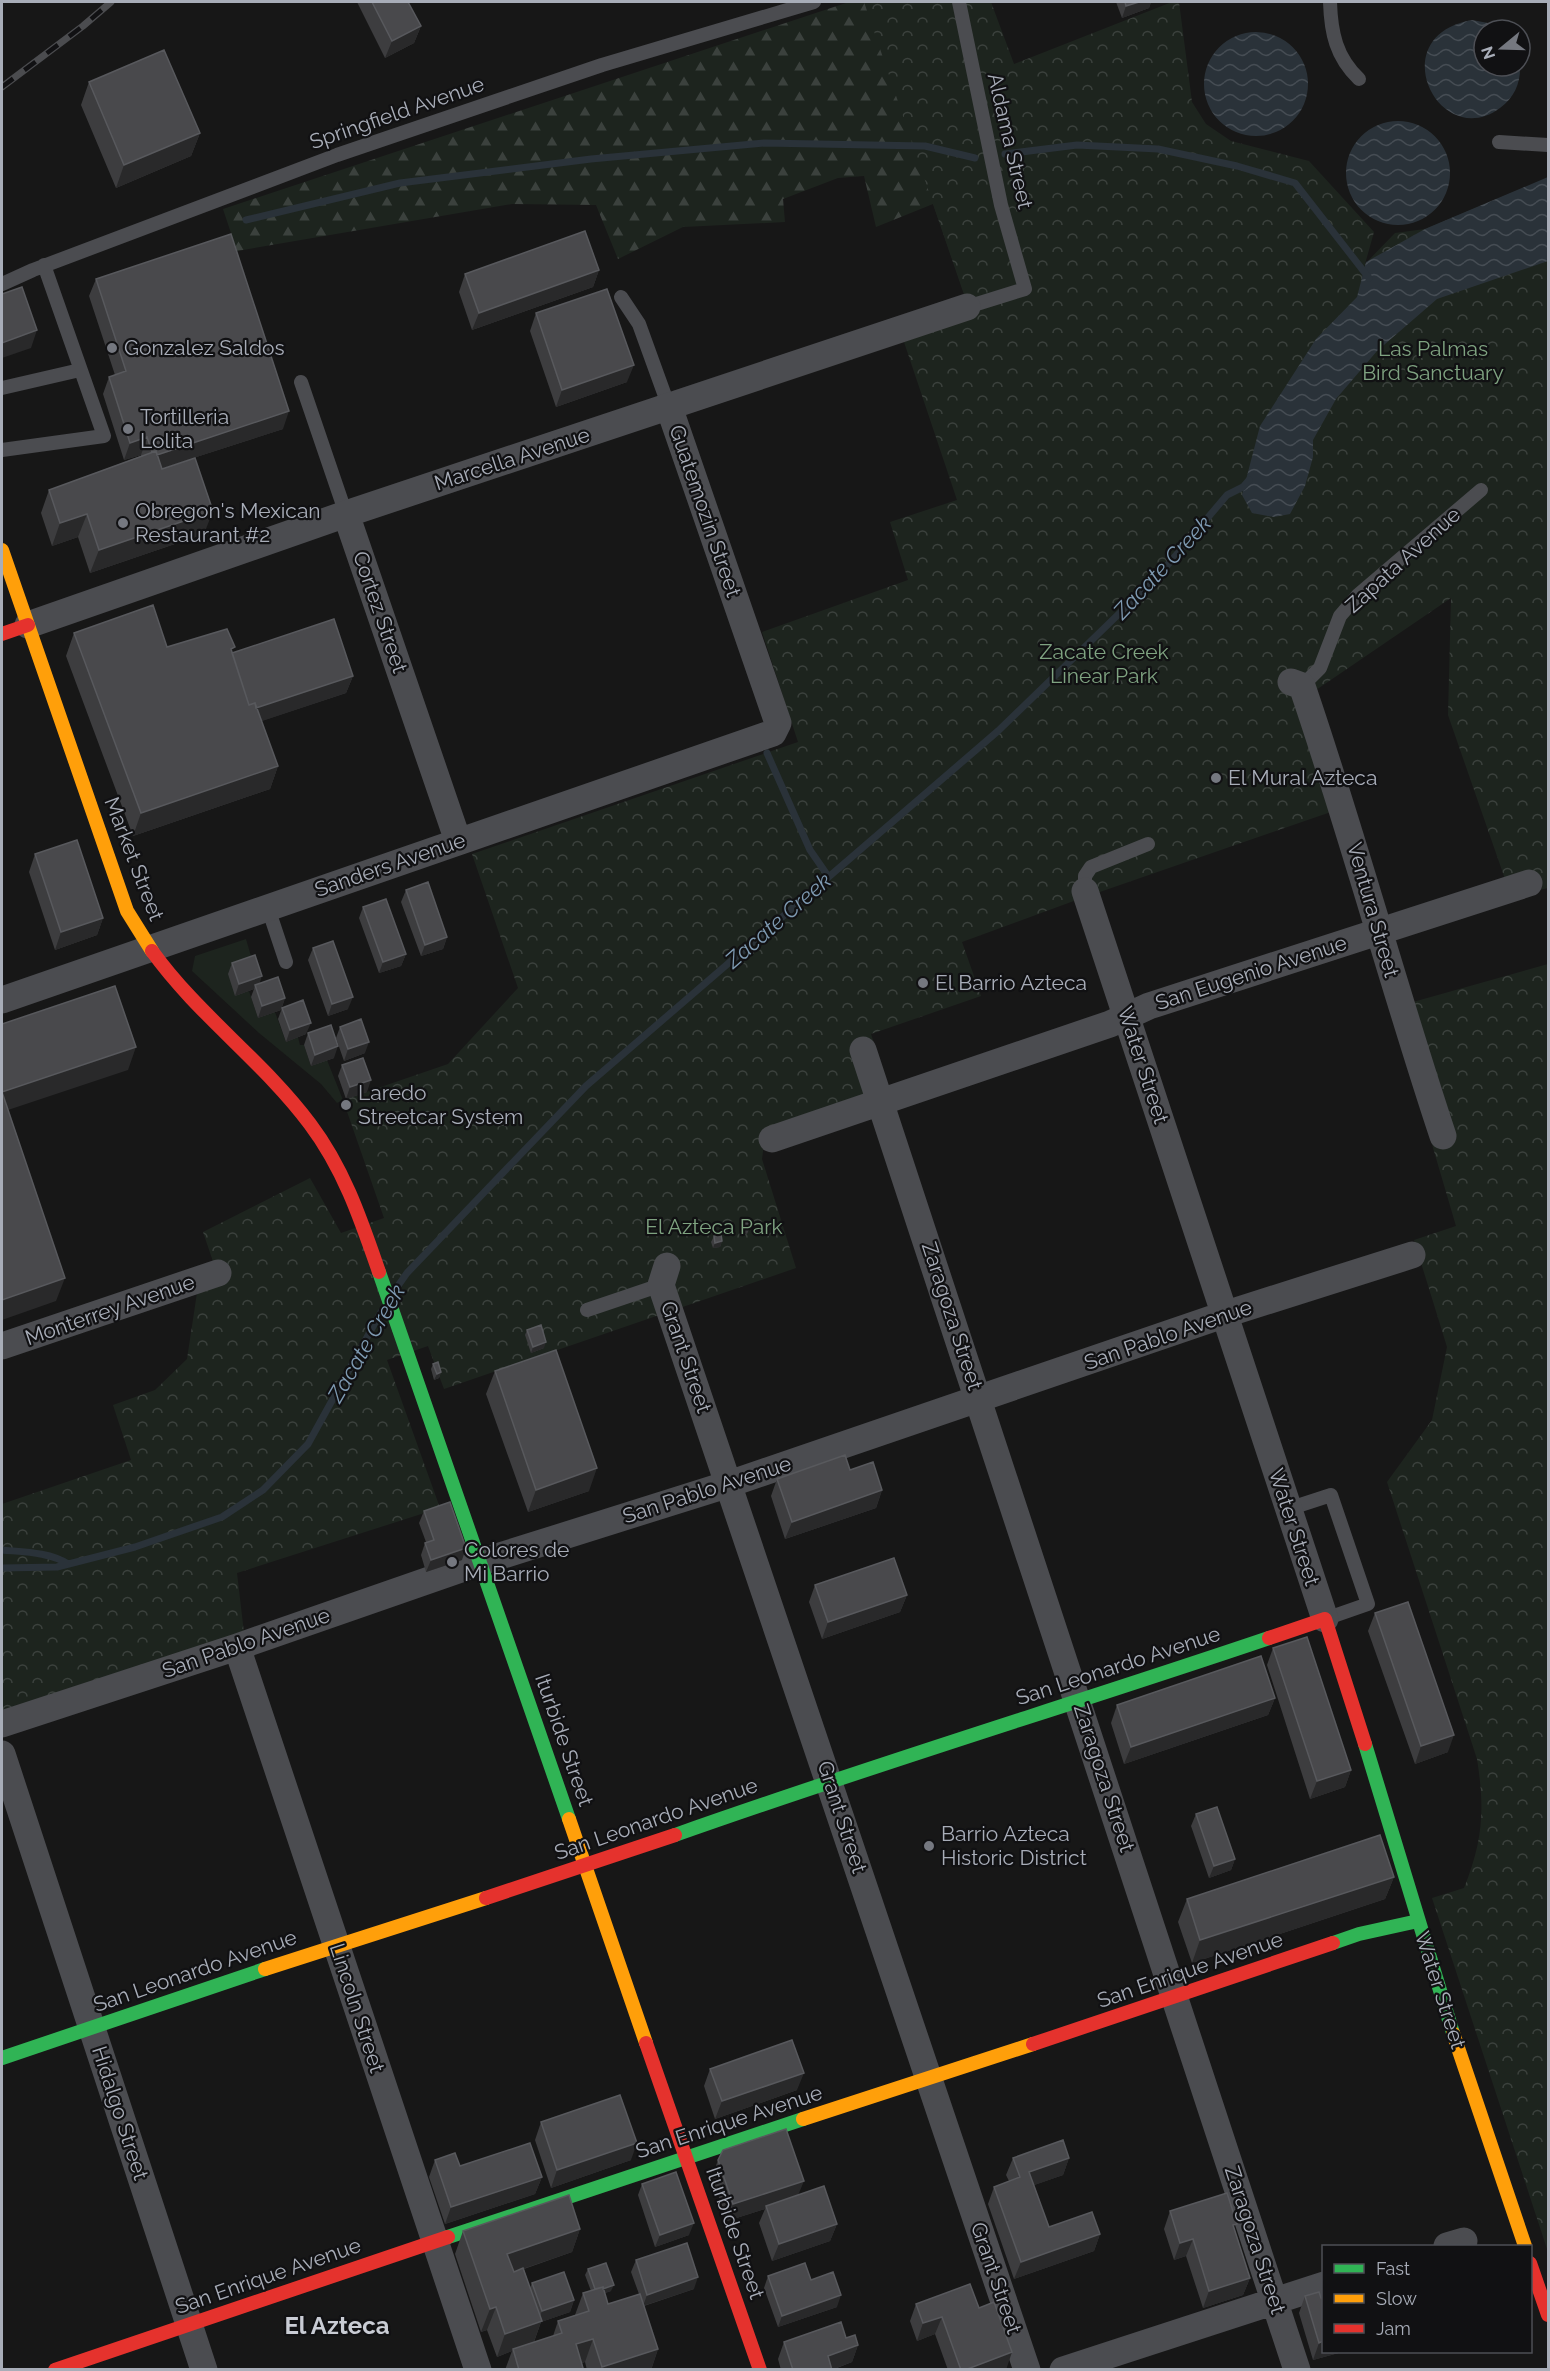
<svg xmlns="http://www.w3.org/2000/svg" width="1550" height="2371" font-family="Raleway,sans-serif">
  <defs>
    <pattern id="forest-firs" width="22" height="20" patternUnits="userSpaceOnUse" patternTransform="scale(1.5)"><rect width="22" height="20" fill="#1d241e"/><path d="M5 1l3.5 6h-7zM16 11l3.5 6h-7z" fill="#3b413d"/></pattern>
    <pattern id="park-crowns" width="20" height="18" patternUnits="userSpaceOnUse" patternTransform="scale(1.5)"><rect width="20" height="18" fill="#1d241e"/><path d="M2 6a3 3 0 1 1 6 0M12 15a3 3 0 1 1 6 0" fill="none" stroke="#3b413d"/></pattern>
    <pattern id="water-waves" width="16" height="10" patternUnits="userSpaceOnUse" patternTransform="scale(1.5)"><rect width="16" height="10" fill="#2a3239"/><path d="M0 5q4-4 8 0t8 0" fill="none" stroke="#464d54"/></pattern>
  </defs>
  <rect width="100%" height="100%" fill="#171717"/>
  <!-- grass -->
  <path fill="#1d241e" d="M246 939 251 956 235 995 249 991 258 1018 275 1012 286 1042 298 1037 300 1045H304L311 1066 327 1060 343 1100 337 1103 321 1084 259 1033 192 971 195 956Z"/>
  <!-- forest -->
  <path fill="url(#forest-firs)" d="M849 2H947L963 290 933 204 876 227 864 176 838 178 783 199 785 222 683 227 618 259 596 205 512 204 237 251 223 209Z"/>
  <!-- park -->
  <path fill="url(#park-crowns)" d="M864 2H991L1014 64 1172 2H1179L1192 102 1206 124 1231 141 1309 161 1374 232 1365 264 1395 233 1425 229 1548 178V888L1539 890 1505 879 1448 715 1451 598 1316 690 1351 805 1071 902 962 942 981 996 871 1034 875 1046 870 1096 765 1136 762 1159 796 1268 444 1389 428 1346 387 1360 440 1508 237 1573 244 1633 2 1713V1504L131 1460 113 1405 155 1390 187 1359 197 1293 221 1285 203 1232 310 1178 341 1233 384 1218 343 1100 448 1064 518 988 472 854 798 742 762 632 908 580 890 522 957 500 904 342 972 318Z
    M1548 964V2252L1432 1898 1464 1888C1483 1841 1485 1809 1477 1759L1387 1482 1432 1420 1447 1347 1414 1240 1456 1226 1431 1141 1451 1135 1413 1002Z"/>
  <!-- water -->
  <path fill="url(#water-waves)" d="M1472 20 1488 23 1501 30H1484V66L1520 64C1521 82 1515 97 1500 108 1439 153 1381 36 1472 20Z
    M1204 84a52 52 0 1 1 104 0a52 52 0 1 1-104 0Z
    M1346 173a52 52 0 1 1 104 0a52 52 0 1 1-104 0Z
    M1548 177V261L1437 299 1377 351 1336 399 1313 440V457L1305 486 1290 514 1274 517 1252 513 1242 495 1260 426 1316 339 1357 297 1366 262 1425 229Z"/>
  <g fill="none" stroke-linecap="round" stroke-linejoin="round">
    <!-- stream -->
    <path stroke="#2a3239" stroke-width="7" d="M1005 154 1077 145 1158 149 1237 166 1295 183 1369 278
      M246 220 400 183 591 159 764 143 925 146 975 158
      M767 753 810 850 828 876
      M395 1290 407 1273 586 1086 998 731 1160 574 1227 495 1243 487 1249 480
      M2 1550C23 1552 50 1552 68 1564
      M2 1568 57 1567 135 1547 222 1517 263 1490 308 1444 381 1312"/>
    <!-- lane -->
    <path stroke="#4b4c50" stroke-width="14" d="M959 2 1001 205 1025 289 967 307
      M1330 2C1331 33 1336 57 1359 79
      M1499 142 1548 145
      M2 284 33 270 337 155 602 65 814 2
      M621 297 639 324 669 407
      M301 382 346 514
      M2 388 80 370
      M2 450 104 436 44 265
      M1302 686 1320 668 1340 616 1358 595 1481 490
      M1085 891V876L1091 867 1148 844
      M268 908 286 962
      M587 1310 661 1285
      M1288 1509 1331 1495 1368 1604 1325 1619"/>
    <!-- street -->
    <path stroke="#4b4c50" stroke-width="27" d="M346 514 458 841
      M28 625 346 514 967 307
      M1291 682 1302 686C1353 835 1393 986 1443 1136
      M1085 891 1325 1619
      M2 1000 773 733 778 723 669 407
      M863 1050 1297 2370
      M772 1139 1110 1024 1149 1006 1529 883
      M667 1266 661 1285C784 1646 902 2009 1027 2370
      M2 1346 218 1273
      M237 1647 478 2370
      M2 1724 237 1647 481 1562 729 1484 1223 1315 1412 1255
      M2 1754 204 2370
      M1447 2246 1464 2241
      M1063 2370 1324 2285"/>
    <!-- fast -->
    <path stroke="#30b455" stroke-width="14" d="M379 1272 569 1819
      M1365 1744 1453 2033
      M675 1835C872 1765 1071 1705 1269 1638
      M1333 1943 1359 1934 1418 1921
      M2 2058 265 1969
      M448 2237 803 2119"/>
    <!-- slow -->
    <path stroke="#ff9f0a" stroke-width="14" d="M2 550 127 911 152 951
      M569 1819 646 2043
      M265 1969 486 1898
      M1453 2033 1525 2246
      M803 2119 1033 2044"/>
    <!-- jam -->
    <path stroke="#e5322d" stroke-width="14" d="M2 634 28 625
      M152 951C198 1015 263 1061 310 1124 344 1169 361 1220 379 1272
      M1269 1638 1325 1619 1365 1744
      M486 1898 675 1835
      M646 2043 760 2370
      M1033 2044 1333 1943
      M1530 2263 1548 2315
      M55 2370 448 2237"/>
    <!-- rail casing -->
    <g stroke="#4b4c4f" stroke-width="7">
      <path id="rail" d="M2 87 83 26 111 2"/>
    </g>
    <!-- rail -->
    <use href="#rail" stroke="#111113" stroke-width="4.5" stroke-dasharray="14" stroke-linecap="butt"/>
  </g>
  <!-- wall -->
  <path fill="#3d3d3f" d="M357 2H408L421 26 414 43 385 58Z
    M1116 2H1151L1149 8 1122 18Z
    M89 82 200 133 191 156 116 188 81 105Z
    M599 270 593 287 472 330 459 292 465 274Z
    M96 279 283 429 162 468 204 534 90 573 78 537 52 546 41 513 49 490 141 456V455L124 460 103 394 109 377 115 375 89 296Z
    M536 313 627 382 556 407 530 331Z
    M74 633 167 647 233 653 353 676 346 693 261 721 278 766 270 789 133 836 66 656Z
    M35 854 103 918 97 935 55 950 29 872Z
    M406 890 447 937 443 949 421 956 401 902Z
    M363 907 406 954 401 966 379 973 359 918Z
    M313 948 348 1009 328 1016 308 960Z
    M232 963 259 984 285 998 281 1010 258 1018 251 997 254 989 235 996 228 974Z
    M282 1008 306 1034 286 1042 278 1019Z
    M340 1027 365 1053 344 1061 336 1038Z
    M308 1033 334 1058 311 1066 304 1045Z
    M342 1065 367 1092 346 1099 338 1076Z
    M752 1223 747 1234 740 1231 743 1225Z
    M714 1236 722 1241 720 1247 713 1248 711 1242Z
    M527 1330 544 1348 531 1353 525 1335Z
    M433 1364 441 1372 439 1378 434 1380 431 1369Z
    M495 1371 589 1491 528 1512 486 1394Z
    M850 1470 882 1490 876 1508 785 1539 771 1496 777 1479Z
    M424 1511 462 1560 426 1572 421 1555 425 1543 426 1542 419 1523Z
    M815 1585 907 1595 900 1612 822 1639 809 1602Z
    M1375 1613 1448 1752 1415 1764 1368 1631Z
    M1273 1648 1351 1770 1345 1787 1310 1799 1267 1665Z
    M1275 1698 1268 1715 1124 1764 1111 1723 1117 1705Z
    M1196 1814 1235 1859 1231 1870 1209 1878 1191 1826Z
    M1394 1877 1385 1899 1192 1963 1178 1922 1187 1899Z
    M710 2069 797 2090 715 2119 704 2086Z
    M541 2122 631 2160 551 2188 535 2140Z
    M1013 2158H1069L1063 2175 1034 2185 1049 2227 1100 2234 1094 2251 1014 2279 988 2204 994 2187 1009 2181 1006 2175Z
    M435 2160 460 2166 542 2177 535 2194 445 2224 429 2177Z
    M718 2160 798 2195 837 2224 830 2241 772 2261 759 2223 765 2209 727 2221 712 2177Z
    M642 2184 689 2235 655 2247 638 2195Z
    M1170 2211 1235 2230 1250 2278 1243 2295 1203 2308 1186 2256 1174 2260 1164 2229Z
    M580 2229 572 2252 524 2269 530 2288 532 2283 574 2300 570 2312 541 2322 534 2342 553 2336 558 2321 575 2315 583 2293 591 2291 585 2275 588 2269 611 2291 605 2293 608 2304 639 2294 631 2272 636 2260 694 2289 644 2306 658 2349 651 2370H587L585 2362 582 2363 583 2370H505L512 2351 497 2357 487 2330 481 2332 455 2254 463 2231Z
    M768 2276 811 2280 837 2307 778 2327 764 2288Z
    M1305 2296 1321 2298 1323 2352H1342L1313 2360 1299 2313Z
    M916 2304 979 2308 1006 2370H948L935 2334 917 2341 910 2321Z
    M846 2338 858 2345 852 2362 832 2370H781L778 2359 784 2342Z"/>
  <!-- shaded-wall -->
  <path fill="#29292a" d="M1139 2H1151L1149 8 1122 18 1126 6Z
    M421 26 414 43 385 58 392 41Z
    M200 133 191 156 116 188 124 165Z
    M599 270 593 287 472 330 479 313Z
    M37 330 31 348 2 358V343Z
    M634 365 627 382 556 407 562 390Z
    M289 411 283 429 147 473 153 456Z
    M147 437 141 455 124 460 130 443Z
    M213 511 204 534 90 573 99 550Z
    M87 514 78 537 52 546 60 523Z
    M353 676 346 693 241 728 247 710Z
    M278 766 270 789 133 836 141 813Z
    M103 918 97 935 55 950 61 932Z
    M447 937 443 949 421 956 425 945Z
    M406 954 401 966 379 973 383 962Z
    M262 976 258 988 255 985 254 989 235 996 239 984Z
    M353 997 348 1009 328 1016 332 1004Z
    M285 998 281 1010 258 1018 262 1006Z
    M311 1023 306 1034 286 1042 290 1030Z
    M369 1042 365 1053 344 1061 348 1049Z
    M338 1046 334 1058 311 1066 315 1055Z
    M136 1047 128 1070 2 1112V1092Z
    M371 1080 367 1092 346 1099 350 1087Z
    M722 1241 720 1247 713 1248 715 1243Z
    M65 1278 56 1301 2 1320V1300Z
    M546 1342 544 1348 531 1353 533 1347Z
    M441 1372 439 1378 434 1380 437 1374Z
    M597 1468 589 1491 528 1512 536 1490Z
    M882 1490 876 1508 785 1539 792 1522Z
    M466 1548 462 1560 426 1572 431 1560Z
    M907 1595 900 1612 822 1639 828 1622Z
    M1275 1698 1268 1715 1124 1764 1131 1747Z
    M1454 1735 1448 1752 1415 1764 1421 1746Z
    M1351 1770 1345 1787 1310 1799 1317 1781Z
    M1235 1859 1231 1870 1209 1878 1214 1866Z
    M1394 1877 1385 1899 1192 1963 1200 1940Z
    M804 2073 797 2090 715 2119 722 2101Z
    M637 2143 631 2160 551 2188 557 2170Z
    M1069 2158 1063 2175 1023 2189 1029 2172Z
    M542 2177 535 2194 445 2224 451 2207Z
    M804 2181 797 2198 766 2206 765 2209 727 2221 733 2204Z
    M694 2223 689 2235 655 2247 660 2235Z
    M837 2224 830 2241 772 2261 779 2244Z
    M580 2229 572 2252 499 2277 507 2254Z
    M1100 2234 1094 2251 1014 2279 1021 2262Z
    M1193 2239 1186 2256 1174 2260 1180 2243Z
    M698 2277 694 2289 643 2306 647 2295Z
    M1250 2278 1243 2295 1203 2308 1209 2291Z
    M614 2285 611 2291 593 2297 595 2291Z
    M841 2295 837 2307 778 2327 782 2316Z
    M574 2300 570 2312 541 2322 533 2344 513 2349 512 2351 497 2357 505 2334 538 2322 542 2311Z
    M496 2307 487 2330 481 2332 490 2309Z
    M942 2317 935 2334 917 2341 923 2323Z
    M593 2339 585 2362 568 2367 576 2344Z
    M1323 2341V2352H1342L1313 2360 1319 2343Z
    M858 2345 852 2362 831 2370 828 2356Z
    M658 2349 651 2370H601L602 2367Z
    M1012 2352 1006 2370H965Z"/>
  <!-- building -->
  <path fill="#49494c" stroke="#58595d" stroke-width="1.5" d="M372 2H408L421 26 392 41Z
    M1125 2H1139L1126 6Z
    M164 50 200 133 124 165 89 82Z
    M585 231 599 270 479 313 465 274Z
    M231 234 289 411 157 455 156 451 152 452 147 437 130 443 109 377 126 371 96 279Z
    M22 287 37 330 2 343V294Z
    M607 289 634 365 562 390 536 313Z
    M156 451 162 469 195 458 213 511 99 550 87 514 60 523 49 490Z
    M153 605 167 647 227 629 235 647 231 649 249 705 255 703 278 766 141 813 74 633Z
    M334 619 353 676 256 708 255 703 249 705 232 653Z
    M77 840 103 918 61 932 35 854Z
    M428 882 447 937 425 945 406 890Z
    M386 899 406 954 383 962 363 907Z
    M333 941 353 997 332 1004 313 948Z
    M255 955 262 976 239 984 232 963Z
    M278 977 285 998 262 1006 255 985Z
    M115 986 136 1047 2 1092V1024Z
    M303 1000 311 1023 290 1030 282 1008Z
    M361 1019 369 1042 348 1049 340 1027Z
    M331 1025 338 1046 315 1055 308 1033Z
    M363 1058 371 1080 350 1087 342 1065Z
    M2 1092 65 1278 2 1300Z
    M746 1219 752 1223 749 1228 743 1225Z
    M721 1234 722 1241 715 1243 714 1236Z
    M541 1325 546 1342 533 1347 527 1330Z
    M556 1350 597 1468 536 1490 495 1371Z
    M438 1362 441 1372 437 1374 433 1364Z
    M845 1455 850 1470 873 1462 882 1490 792 1522 777 1479Z
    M450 1502 466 1548 431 1560 425 1543 434 1540 424 1511Z
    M894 1558 907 1595 828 1622 815 1585Z
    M1408 1602 1454 1735 1421 1746 1375 1613Z
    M1307 1637 1351 1770 1317 1781 1273 1648Z
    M1261 1656 1275 1698 1131 1747 1117 1705Z
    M1217 1807 1235 1859 1214 1866 1196 1814Z
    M1380 1835 1394 1877 1200 1940 1187 1899Z
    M792 2040 804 2073 722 2101 710 2069Z
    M620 2095 637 2143 557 2170 541 2122Z
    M786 2129 804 2181 733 2204 718 2160 723 2150Z
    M1063 2140 1069 2158 1029 2172 1049 2227 1092 2212 1100 2234 1021 2262 994 2187 1020 2177 1013 2158Z
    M530 2143 542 2177 451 2207 435 2160 455 2153 460 2166Z
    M676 2172 694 2223 660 2235 642 2184Z
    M824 2186 837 2224 779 2244 766 2206Z
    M1227 2193 1237 2224 1233 2225 1250 2278 1209 2291 1193 2239 1180 2243 1170 2211Z
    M569 2195 580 2229 507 2254 514 2272 523 2268 542 2321 505 2334 496 2307 490 2309 463 2231Z
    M687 2243 698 2277 647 2295 636 2260Z
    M606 2263 614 2285 603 2289V2287L595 2289 588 2269Z
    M805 2263 811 2280 833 2272 841 2295 782 2316 768 2276Z
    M564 2272 574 2300 542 2311 532 2283Z
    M970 2284 979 2308 994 2302 1012 2352 965 2370H961L942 2317 923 2323 916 2304Z
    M603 2287 608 2304 640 2294 658 2349 602 2367 593 2339 576 2344 583 2368 580 2370H519L513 2349 562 2333 558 2321 589 2311 583 2293Z
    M1319 2292 1321 2298H1323V2341L1319 2343 1305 2296Z
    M841 2322 846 2338 855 2335 858 2345 828 2356 832 2370H793L784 2342Z"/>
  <!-- markers -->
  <g fill="#757880" stroke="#111113" stroke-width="2">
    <circle cx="112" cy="348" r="6"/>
    <circle cx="128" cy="429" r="6"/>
    <circle cx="123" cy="523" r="6"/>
    <circle cx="1216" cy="778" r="6"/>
    <circle cx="923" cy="983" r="6"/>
    <circle cx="346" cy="1105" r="6"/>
    <circle cx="452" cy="1562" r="6"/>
    <circle cx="929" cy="1846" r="6"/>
  </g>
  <g text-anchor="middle" stroke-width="4.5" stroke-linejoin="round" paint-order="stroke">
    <!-- street labels -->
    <g font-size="21" fill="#a8adb8" stroke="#111113">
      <text transform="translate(397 113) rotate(-19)" y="7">Springfield Avenue</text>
      <text transform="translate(1010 141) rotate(77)" y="7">Aldama Street</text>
      <text transform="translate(512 459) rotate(-18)" y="7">Marcella Avenue</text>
      <text transform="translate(705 511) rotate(71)" y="7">Guatemozin Street</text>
      <text transform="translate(1403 560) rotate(-42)" y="7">Zapata Avenue</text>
      <text transform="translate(380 612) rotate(71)" y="7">Cortez Street</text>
      <text transform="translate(134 859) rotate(69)" y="7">Market Street</text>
      <text transform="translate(390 865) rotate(-19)" y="7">Sanders Avenue</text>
      <text transform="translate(1373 910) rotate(74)" y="7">Ventura Street</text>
      <text transform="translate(1251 973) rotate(-18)" y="7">San Eugenio Avenue</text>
      <text transform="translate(1143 1065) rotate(72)" y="7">Water Street</text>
      <text transform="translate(110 1310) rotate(-19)" y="7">Monterrey Avenue</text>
      <text transform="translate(952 1316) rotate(72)" y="7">Zaragoza Street</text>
      <text transform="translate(1168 1335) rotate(-19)" y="7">San Pablo Avenue</text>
      <text transform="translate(686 1357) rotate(71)" y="7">Grant Street</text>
      <text transform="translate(707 1490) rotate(-18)" y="7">San Pablo Avenue</text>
      <text transform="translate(1294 1527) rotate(72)" y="7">Water Street</text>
      <text transform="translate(246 1643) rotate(-19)" y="7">San Pablo Avenue</text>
      <text transform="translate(1118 1666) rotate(-18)" y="7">San Leonardo Avenue</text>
      <text transform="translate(564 1740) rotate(71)" y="7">Iturbide Street</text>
      <text transform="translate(1104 1778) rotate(72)" y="7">Zaragoza Street</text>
      <text transform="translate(842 1817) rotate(72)" y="7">Grant Street</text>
      <text transform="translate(656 1819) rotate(-19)" y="7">San Leonardo Avenue</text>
      <text transform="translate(1190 1970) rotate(-19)" y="7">San Enrique Avenue</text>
      <text transform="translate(195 1971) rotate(-19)" y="7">San Leonardo Avenue</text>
      <text transform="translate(1440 1990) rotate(72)" y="7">Water Street</text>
      <text transform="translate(357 2008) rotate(72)" y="7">Lincoln Street</text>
      <text transform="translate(120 2113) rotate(72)" y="7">Hidalgo Street</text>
      <text transform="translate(729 2122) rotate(-18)" y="7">San Enrique Avenue</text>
      <text transform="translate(735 2233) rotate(71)" y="7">Iturbide Street</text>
      <text transform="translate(1255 2240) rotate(72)" y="7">Zaragoza Street</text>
      <text transform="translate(268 2276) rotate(-19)" y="7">San Enrique Avenue</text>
      <text transform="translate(996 2278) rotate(71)" y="7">Grant Street</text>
    </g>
    <!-- poi labels -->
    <g font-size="21" fill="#a8adb8" stroke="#111113" text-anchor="start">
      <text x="124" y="355">Gonzalez Saldos</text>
      <text x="140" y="424">Tortilleria<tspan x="140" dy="24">Lolita</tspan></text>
      <text x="135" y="518">Obregon's Mexican<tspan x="135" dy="24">Restaurant #2</tspan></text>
      <text x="1228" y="785">El Mural Azteca</text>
      <text x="935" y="990">El Barrio Azteca</text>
      <text x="358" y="1100">Laredo<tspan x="358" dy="24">Streetcar System</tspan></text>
      <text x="464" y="1557">Colores de<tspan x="464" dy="24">Mi Barrio</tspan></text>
      <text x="941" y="1841">Barrio Azteca<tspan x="941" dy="24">Historic District</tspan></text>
    </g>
    <!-- park labels -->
    <g font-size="21" fill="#7fa381" stroke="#111113">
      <text x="1433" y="356">Las Palmas<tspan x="1433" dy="24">Bird Sanctuary</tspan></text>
      <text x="1104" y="659">Zacate Creek<tspan x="1104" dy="24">Linear Park</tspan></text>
      <text x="714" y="1234">El Azteca Park</text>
    </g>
    <!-- water labels -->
    <g font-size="22" font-style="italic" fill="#7f9bb3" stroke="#111113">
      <text transform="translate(1162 567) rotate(-47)" y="8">Zacate Creek</text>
      <text transform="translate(778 920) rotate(-41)" y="8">Zacate Creek</text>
      <text transform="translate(366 1343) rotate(-60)" y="8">Zacate Creek</text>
    </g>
    <!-- quarter labels -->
    <g font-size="24" font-weight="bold" fill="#c9ccd4" stroke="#111113">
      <text x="337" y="2334">El Azteca</text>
    </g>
  </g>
  <!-- border -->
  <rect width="1550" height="2371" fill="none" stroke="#a8adb8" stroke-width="6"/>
  <!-- legend -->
  <rect x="1322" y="2245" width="210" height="108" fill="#111113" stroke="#4d4f55" stroke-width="1.5"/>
  <rect x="1334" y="2264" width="30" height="9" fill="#30b455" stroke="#4d4f55" stroke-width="1.5"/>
  <text x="1376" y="2275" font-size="18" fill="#a8adb8">Fast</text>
  <rect x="1334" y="2294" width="30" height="9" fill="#ff9f0a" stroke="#4d4f55" stroke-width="1.5"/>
  <text x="1376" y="2305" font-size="18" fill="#a8adb8">Slow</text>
  <rect x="1334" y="2324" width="30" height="9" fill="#e5322d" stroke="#4d4f55" stroke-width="1.5"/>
  <text x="1376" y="2335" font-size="18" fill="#a8adb8">Jam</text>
  <!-- north arrow -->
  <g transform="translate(1502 48) rotate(251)"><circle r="28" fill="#111113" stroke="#4d4f55" stroke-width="1.5"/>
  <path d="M0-4.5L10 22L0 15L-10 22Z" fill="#757880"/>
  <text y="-9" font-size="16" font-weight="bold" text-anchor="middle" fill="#a8adb8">N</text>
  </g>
</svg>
